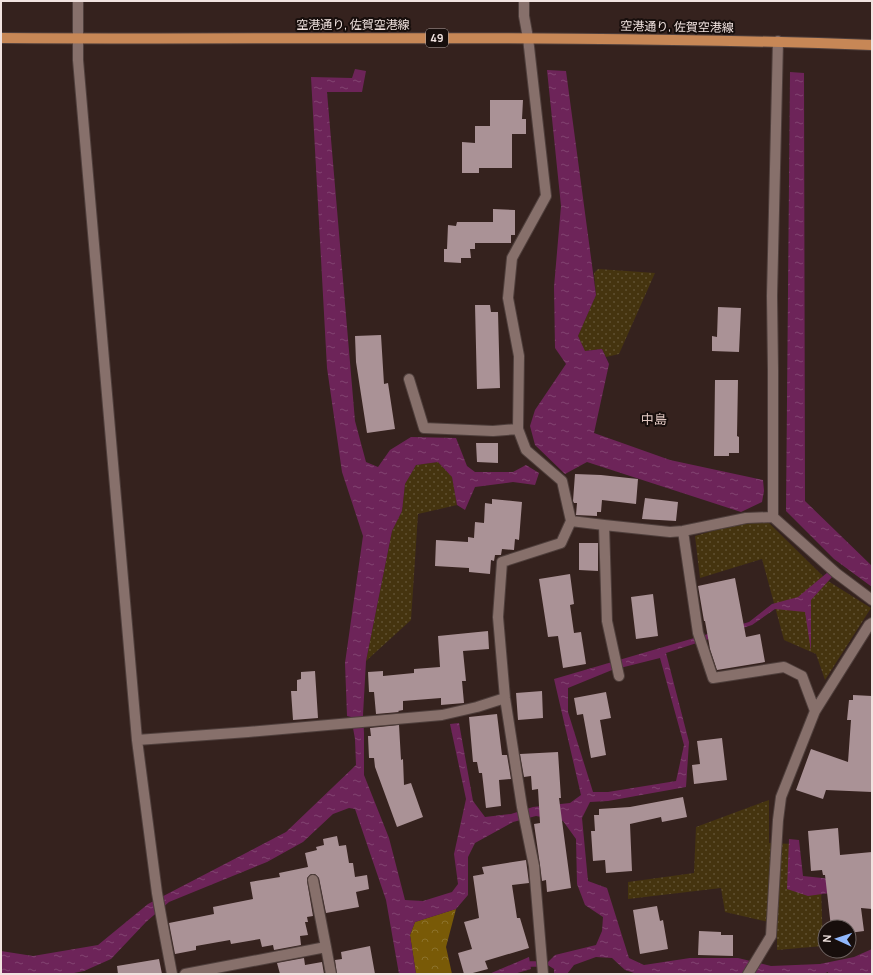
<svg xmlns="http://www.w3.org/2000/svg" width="873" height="975" font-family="Manrope,'Noto Sans JP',sans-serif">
  <defs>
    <pattern id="grass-dots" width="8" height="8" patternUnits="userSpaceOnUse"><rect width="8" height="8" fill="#45340f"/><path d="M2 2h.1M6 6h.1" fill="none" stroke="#605132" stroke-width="1.8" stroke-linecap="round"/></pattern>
    <pattern id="forest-crowns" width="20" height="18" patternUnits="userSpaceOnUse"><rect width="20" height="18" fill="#795a07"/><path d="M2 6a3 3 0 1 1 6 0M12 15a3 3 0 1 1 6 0" fill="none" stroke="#8c722b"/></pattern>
    <pattern id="water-ripples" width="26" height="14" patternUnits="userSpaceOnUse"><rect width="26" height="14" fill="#6d2459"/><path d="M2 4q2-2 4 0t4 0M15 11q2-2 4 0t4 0" fill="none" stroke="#824471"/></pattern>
  </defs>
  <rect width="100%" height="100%" fill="#35221e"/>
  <!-- grass -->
  <path fill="url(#grass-dots)" d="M598 269 655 273 619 354 606 357 602 349 585 351 578 336 596 295 594 273Z
    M438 462 452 477 457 505 418 514 411 620 366 661 392 531 402 511 405 484 416 465Z
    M751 520 769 523 828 581 871 608 825 680 816 654 784 640 762 559 700 578 695 536Z
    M769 800V843L793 844 794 881 821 888 823 946 777 950V924L725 912 721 888 628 899V882L694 873 696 827Z"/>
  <!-- forest -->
  <path fill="url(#forest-crowns)" d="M456 909 446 947 452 974H416L410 935 415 922Z"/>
  <!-- water -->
  <path fill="url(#water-ripples)" fill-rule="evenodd" d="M355 69 366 71 362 92H327L355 421 366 462 378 467 390 450 411 437 456 438 467 466 475 472H513L526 465 539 473 535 485 513 482 475 487 465 510 457 505 452 477 438 462 416 465 405 484 402 511 392 531 366 661 363 715 364 733V775L389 838 405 900 423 901 452 892 458 884 454 854 466 799 450 724 459 723 473 801 485 817 511 814 533 807 570 803 581 795 554 679 749 622 772 604 798 597 828 572 832 577 811 600V651L805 612 775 609 752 625 666 653 689 742 686 787 608 801 590 802 582 818 588 881 607 888 629 958 644 965 690 958H738L771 966 820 964 854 957 872 949V973L869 974H828V972L823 974H637L625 970 612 958 596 957 574 965 567 974H554V969L546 964 555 955 596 945 602 931 603 917 585 905 577 884 576 839 563 821 536 816 513 822 475 843 468 857V895L456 909 415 922 410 935 416 974H399L386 900 355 809 349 808 333 814 303 842 267 862 169 902 146 922 111 959 84 971 69 974H1V951L33 956 98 945 148 904 286 832 356 765 355 739 351 717 347 716 345 663 363 536 342 472 327 368 311 77 352 78ZM660 658 684 745 676 781 608 792H593L568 712V688L612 670Z
    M547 70 566 71 596 295 578 336 585 351 602 349 609 364 594 433 670 460 763 480 764 491 762 502 741 512 587 462 565 474 535 445 530 426 535 410 566 364 555 348 554 287 561 206Z
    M790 72 804 73 805 501 872 566V587L834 559 786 511Z
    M789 839 799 840 803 876 841 880 872 887 808 896 787 889Z
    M529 957 531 969 514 974H489Z"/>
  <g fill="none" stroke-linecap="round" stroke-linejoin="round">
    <!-- stream -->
    <path stroke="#6d2459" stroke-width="5.5" d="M530 964H544"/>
  </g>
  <!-- building -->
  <path fill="#aa9296" d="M490 100H523L522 119H526V134H512V168H479V173H462V142L475 143V126H490Z
    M493 209 515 210V235H511V243H475V249H470L471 258H461V263L444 262V249H447L448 225 456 226 457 222H493Z
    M475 305H490L491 312H498L500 388 477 389Z
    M718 307 741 308 739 352 712 351V336L717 337Z
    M381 335 384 384 388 383 395 429 367 433 356 362 355 336Z
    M715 380H738L737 436 739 437V453H729V456H714Z
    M476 443H498V463L477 462Z
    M575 474 601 475 638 479 636 504 602 500 601 512H597V516L576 515 577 503H574L573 501Z
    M645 498 678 502 676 521 642 519Z
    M492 499 522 502 519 540 515 539 514 550 502 549 501 555H495L494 561 491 560 490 574 469 572V568L435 566 436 540 468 542V537L474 538 475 522 484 523 485 503 492 504Z
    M579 543H598V571L579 570Z
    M570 574 574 604 570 605 574 633 581 632 586 664 563 668 558 636 548 637 539 579Z
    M735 578 746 637 760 634 765 662 717 670 710 649 705 621H704L698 586Z
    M653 594 658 636 636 639 631 597Z
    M488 631 489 649 463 651 466 681H462L464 703 441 705V698L403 701V710L398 711 399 712 376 714 374 692H369L368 672 383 671V676L414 673V669L440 667 438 636Z
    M315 671 318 718 293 720 291 691H297V680L301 679V672Z
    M542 691 543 718 518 720 516 693Z
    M606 692 611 718 600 720 606 755 591 758 583 714 577 715 574 698Z
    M853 695 872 696V792L826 790 823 799 796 790 811 749 848 762 851 720H847L849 700H853Z
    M497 714 502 755H507L511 779 499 780 501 806 486 808 482 773H479L477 762H473L469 717Z
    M399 725 401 760 403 759 404 785 411 783 423 817 397 827 375 767 374 758H369L368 736H371L370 728Z
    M722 738 727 780 694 784 692 765 700 764 697 741Z
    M558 752 561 798H559L571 888 547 892 546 880 542 881 540 865 534 824 540 823 538 789 532 790 531 776 524 777 520 754Z
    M683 797 687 817 662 822 661 817 630 824 632 871 606 873 605 860 593 861 591 831H595L594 815H599V809L630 807Z
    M838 828 840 855 872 852V909L861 908 864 931 849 933V927H831L825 875H823L822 870 811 871 808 831Z
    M337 836 339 846 346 845 349 863H353L355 877 367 875 369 889 356 892 359 907 326 913 319 878 315 874H311L307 878V881L313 916 307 917 308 922H305L308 935 300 936 301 945 274 950 273 945 262 947 260 939 231 944 230 940 196 946V950L175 954 169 923 214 914 213 907 253 899 250 882 280 877 279 873 308 867 305 853 317 850 316 847 324 845 323 839Z
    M526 860 529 883 512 885 517 918H520L529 948 485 961 488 969 469 974H464L458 953 472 949 464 922 479 918 473 876 484 874 482 867Z
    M657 906 660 921 663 920 668 949 640 954 633 910Z
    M699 931 721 932V935H733V956L698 955Z
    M370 946 375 974H337L335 960 342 959 341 952Z
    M304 958 305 965 322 962 324 974H280L277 963Z
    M159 959 162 974H118L117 966Z"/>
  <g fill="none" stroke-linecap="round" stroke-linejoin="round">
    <!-- minor casing -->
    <g stroke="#4f3f3c" stroke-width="12">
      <path id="minor" d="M78 1V60L137 740 157 893 162 921 172 974
        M524 1V16L528 38 546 196 512 258 508 298 519 356 518 429 526 450 562 481 571 521
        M409 379 424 428 493 431 518 429
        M773 517V370L772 296 778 41
        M604 525 607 621 619 676
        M683 531 698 633 713 678 784 667 802 676 815 711
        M137 740 248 732 442 715 477 707 505 698
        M313 880 326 947
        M185 974 326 947 331 974
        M543 974 534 866 522 807 505 698 498 617 502 562 561 543 571 521 604 525 670 532 683 531 746 518 773 517 836 573 872 600
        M748 974 771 936 778 820 781 797 815 711 869 625 872 623"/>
    </g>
    <!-- major casing -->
    <g stroke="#4f3f3c" stroke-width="12">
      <path id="major" d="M1 38C291 40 582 34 872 45"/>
    </g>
    <!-- minor -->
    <use href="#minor" stroke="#87706b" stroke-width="10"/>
    <!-- major -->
    <use href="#major" stroke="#c78756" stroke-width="10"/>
  </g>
  <g text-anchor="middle" stroke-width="4" stroke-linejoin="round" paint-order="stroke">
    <!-- shield labels -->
    <rect fill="#170e0c" stroke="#b0a3a0" stroke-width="1" x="426" y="29" width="22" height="18" rx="3"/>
    <g font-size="11" font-weight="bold" fill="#f1e3e0">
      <text x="437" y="42">49</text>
    </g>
    <!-- street labels -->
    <g font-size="12" fill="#f1e3e0" stroke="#170e0c">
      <text x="353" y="29">空港通り, 佐賀空港線</text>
      <text transform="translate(677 27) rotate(1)" y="4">空港通り, 佐賀空港線</text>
    </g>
    <!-- neighbourhood labels -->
    <g font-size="13" fill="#e0c7c1" stroke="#170e0c">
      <text x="654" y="424">中島</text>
    </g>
  </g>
  <!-- border -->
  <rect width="873" height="975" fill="none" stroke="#f1e3e0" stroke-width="4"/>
  <!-- north arrow -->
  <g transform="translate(837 939) rotate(273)"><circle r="19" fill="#170e0c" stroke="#6e6361"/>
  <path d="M0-3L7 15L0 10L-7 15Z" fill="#91b8fd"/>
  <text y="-6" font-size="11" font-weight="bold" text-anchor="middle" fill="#f1e3e0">N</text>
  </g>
</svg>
